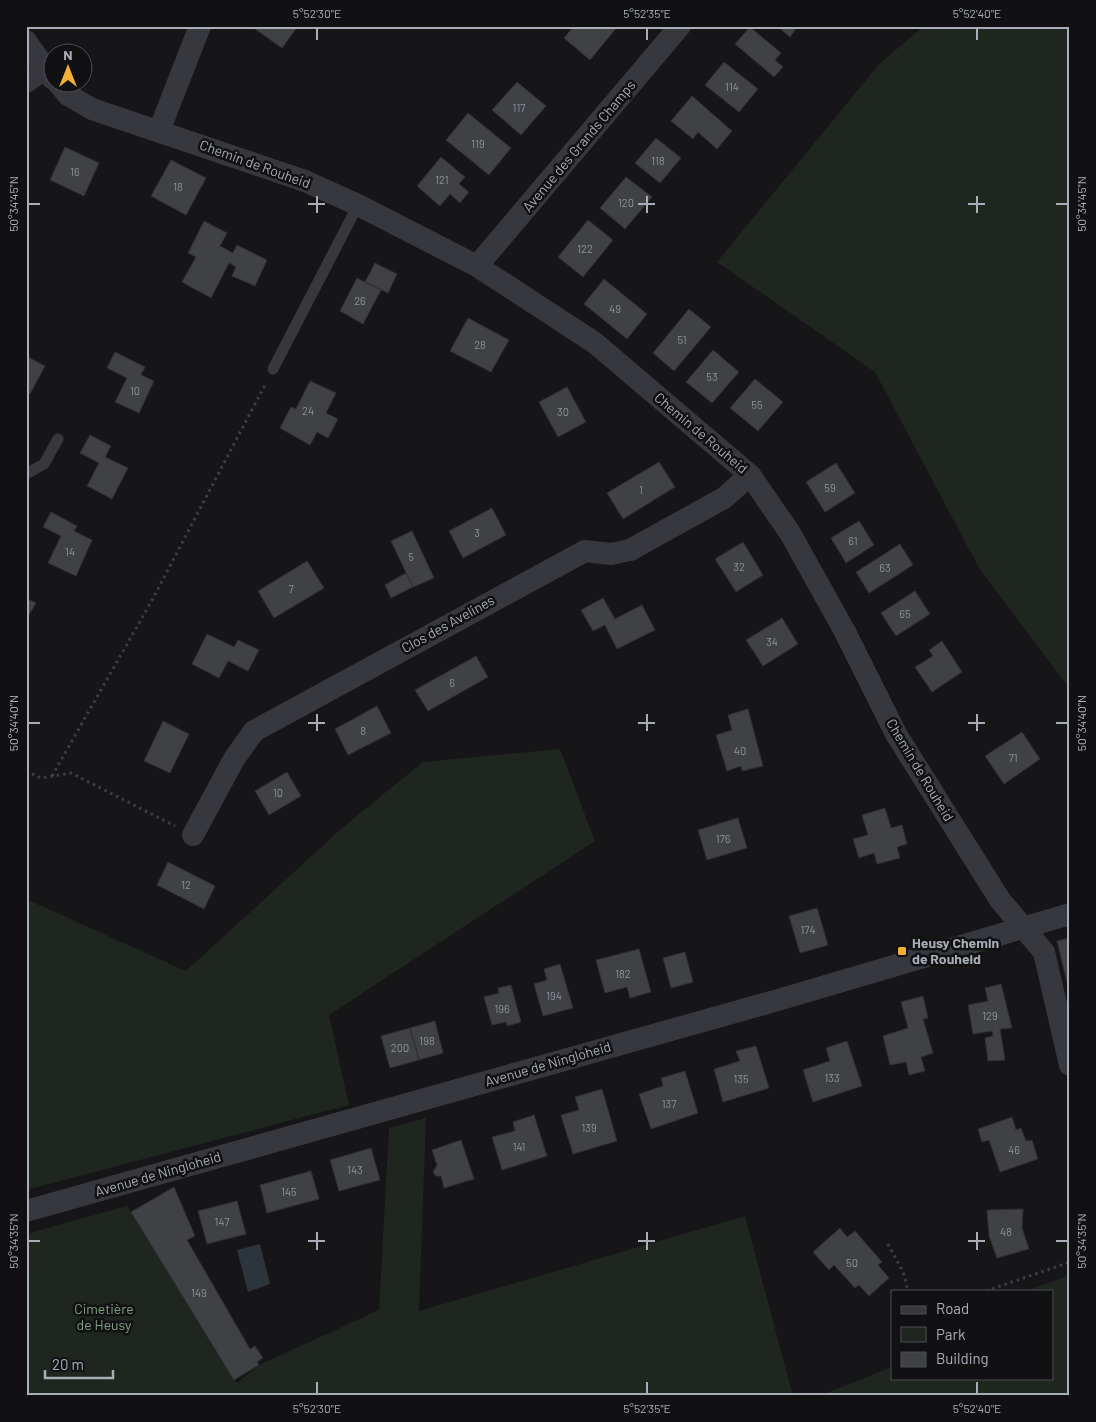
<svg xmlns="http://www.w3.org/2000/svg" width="1096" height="1422" font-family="Barlow,sans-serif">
  <rect width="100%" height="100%" fill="#161618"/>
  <!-- green -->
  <path fill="#1e261f" d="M924 26H1070V689L979 568 875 372 717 262 880 63Z
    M560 749 595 841 329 1015 349 1105 26 1190V899L186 971 342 828 423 762Z
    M426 1118 419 1311 745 1216 793 1396H26V1234L127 1206 237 1383 259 1365 379 1310 389 1128Z
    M1070 1275V1396H819L892 1367V1378H1052V1291H1026Z"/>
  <!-- water -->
  <path fill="#2c353c" d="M260 1244 270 1284 248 1292 237 1250Z"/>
  <!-- building -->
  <path fill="#404145" stroke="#303034" d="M257 26H298L282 48 255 29Z
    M574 26H618L590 60 564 38Z
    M777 26H798L790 37Z
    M750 27 781 53 775 60 783 67 774 77 735 44Z
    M724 62 758 89 739 112 705 85Z
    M517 82 546 106 521 135 492 110Z
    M692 96 732 131 717 149 698 132 693 139 671 121Z
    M468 113 511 148 489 175 446 140Z
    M656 138 681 158 660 183 635 163Z
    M65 147 99 163 84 196 50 180Z
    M441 157 465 177 459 184 469 192 460 203 450 194 440 206 417 186Z
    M171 160 206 178 186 215 151 196Z
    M626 177 652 197 625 229 600 208Z
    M588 220 613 240 583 277 558 257Z
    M204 221 227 233 220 246 233 253 237 245 267 260 255 286 232 276 236 267 229 263 211 298 182 282 196 257 188 253Z
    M375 263 397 274 388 293 365 282Z
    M357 278 381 290 363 324 340 311Z
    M604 279 647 314 627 339 584 304Z
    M689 309 711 327 674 371 653 353Z
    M468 318 509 340 491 372 450 351Z
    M713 350 739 372 712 403 686 382Z
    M115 352 145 367 141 375 154 381 139 413 115 402 127 378 107 368Z
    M26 356 45 366 30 394 26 392Z
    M755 379 783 402 758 431 730 408Z
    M310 381 336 393 326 413 338 419 328 438 317 432 310 445 280 428 291 407 296 409Z
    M567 387 586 422 558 437 539 402Z
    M90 435 111 446 105 457 128 468 112 499 87 486 99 463 80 453Z
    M659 462 675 487 623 519 607 493Z
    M836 463 855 493 825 512 806 482Z
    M492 508 506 535 463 558 449 531Z
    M51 512 77 526 74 531 92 540 76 576 48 563 61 536 43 527Z
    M859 521 874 545 846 563 831 538Z
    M412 531 434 578 413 587 391 541Z
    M743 542 763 575 736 592 715 559Z
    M900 544 913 565 869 593 856 572Z
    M307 561 324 588 274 618 258 591Z
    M406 573 413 587 391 598 385 585Z
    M915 591 930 614 896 636 881 613Z
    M26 598 36 603 26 620Z
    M603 598 615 619 613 620 642 605 655 630 617 649 605 625 593 631 581 610Z
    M782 618 798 644 763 666 746 640Z
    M207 634 234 647 238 640 259 650 248 671 228 661 219 678 192 664Z
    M942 641 962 672 932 692 915 667 933 656 929 650Z
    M476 656 488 677 428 711 415 690Z
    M377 706 391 733 348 755 335 729Z
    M748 709 763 766 742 771 741 766 727 771 716 735 732 730 728 715Z
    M163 721 189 734 170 773 144 761Z
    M1022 732 1040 759 1004 784 985 756Z
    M287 772 301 796 269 815 255 791Z
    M885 808 891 828 902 825 907 844 897 847 900 858 877 864 874 853 859 858 853 839 868 835 862 815Z
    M738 818 747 848 707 860 698 830Z
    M168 862 215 886 204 909 157 885Z
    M817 908 828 945 800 953 789 916Z
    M1070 938V973L1065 974 1057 941Z
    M639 949 651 992 630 998 627 987 605 993 596 960Z
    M685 952 693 982 671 988 663 958Z
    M560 964 573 1008 543 1016 534 984 547 980 544 969Z
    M1070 973V993L1065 974Z
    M1001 984 1012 1028 1000 1029 1005 1060 988 1061 985 1038 993 1036 992 1031 973 1034 968 1005 988 1001 985 988Z
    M511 985 521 1022 507 1026 506 1022 492 1025 484 997 499 993 498 988Z
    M923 996 928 1018 923 1019 933 1053 921 1057 925 1071 909 1075 906 1062 890 1065 883 1036 908 1028 901 1002Z
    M435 1021 443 1053 419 1060 410 1028Z
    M410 1028 419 1060 390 1068 381 1036Z
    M847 1041 862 1086 813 1102 803 1070 830 1061 826 1048Z
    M756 1046 769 1088 723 1102 714 1069 740 1061 736 1051Z
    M685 1071 698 1113 651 1129 639 1094 663 1086 661 1078Z
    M602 1089 617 1141 573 1154 561 1115 579 1110 575 1097Z
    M534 1115 547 1156 502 1170 492 1137 515 1131 513 1122Z
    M1012 1117 1016 1130 1021 1128 1026 1141 1032 1140 1038 1159 1000 1172 989 1140 982 1142 978 1129Z
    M461 1140 474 1179 444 1188 441 1176H436L433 1172 437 1165 432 1150Z
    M371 1148 380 1180 339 1191 330 1160Z
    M311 1171 319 1199 267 1213 260 1185Z
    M174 1187 195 1236 187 1240 250 1349 255 1346 263 1358 257 1362 259 1365 234 1380 131 1212Z
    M237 1201 246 1234 207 1244 198 1211Z
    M1023 1209 1022 1228 1029 1249 997 1258 989 1236 987 1210Z
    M840 1228 847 1237 855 1231 882 1262 878 1265 889 1278 869 1296 859 1285 855 1288 834 1265 829 1270 813 1252Z"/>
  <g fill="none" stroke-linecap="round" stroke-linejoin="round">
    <!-- path -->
    <path stroke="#3d3f44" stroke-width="3" stroke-dasharray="2.5 4" stroke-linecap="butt" d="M26 771 41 778 71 773 175 826
      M52 776 151 602 266 383
      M888 1244 903 1272 908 1291
      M986 1291 1070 1262"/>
    <!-- service -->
    <path stroke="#37383d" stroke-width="11" d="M273 369 358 205
      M26 474 44 464 58 439"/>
    <!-- minor -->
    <path stroke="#37383d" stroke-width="22" d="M26 41 52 78
      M26 82 44 69
      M57 82 68 95 92 109 305 181 358 205 477 266 595 343 750 475 790 533 844 630 896 734 1000 900 1044 952 1070 1065
      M159 131 200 26
      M477 266 680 26
      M193 835 234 759 254 731 585 551 611 554 630 550 724 498 750 475
      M26 1211 778 1000 1070 914"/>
  </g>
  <!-- ticks -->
  <path fill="none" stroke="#a8adb8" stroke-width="2" d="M317 28V40M647 28V40M977 28V40M317 196V213M647 196V213M977 196V213M28 204H40M308 204H325M638 204H655M968 204H985M1056 204H1068M317 714V731M647 714V731M977 714V731M28 723H40M308 723H325M638 723H655M968 723H985M1056 723H1068M317 1232V1250M647 1232V1250M977 1232V1250M28 1241H40M308 1241H325M638 1241H655M968 1241H985M1056 1241H1068M317 1382V1394M647 1382V1394M977 1382V1394"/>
  <!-- markers -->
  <rect fill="#f2b134" stroke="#111113" stroke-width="2" x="897" y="946" width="10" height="10" rx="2.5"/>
  <g text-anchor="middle" stroke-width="5" stroke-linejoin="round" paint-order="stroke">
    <!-- number labels -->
    <g font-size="11" fill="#8e929b">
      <text x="732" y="91">114</text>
      <text x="519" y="112">117</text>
      <text x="478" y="148">119</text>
      <text x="658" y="165">118</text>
      <text x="75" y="176">16</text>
      <text x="442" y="184">121</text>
      <text x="178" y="191">18</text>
      <text x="626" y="207">120</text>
      <text x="585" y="253">122</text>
      <text x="360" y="305">26</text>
      <text x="615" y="313">49</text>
      <text x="682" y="344">51</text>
      <text x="480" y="349">28</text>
      <text x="712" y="381">53</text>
      <text x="135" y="395">10</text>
      <text x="757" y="409">55</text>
      <text x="308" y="415">24</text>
      <text x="563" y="416">30</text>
      <text x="830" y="492">59</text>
      <text x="641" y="494">1</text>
      <text x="477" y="537">3</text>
      <text x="853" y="545">61</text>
      <text x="70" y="556">14</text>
      <text x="411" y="561">5</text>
      <text x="739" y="571">32</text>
      <text x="885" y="572">63</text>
      <text x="291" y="593">7</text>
      <text x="905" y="618">65</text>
      <text x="772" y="646">34</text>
      <text x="452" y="687">6</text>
      <text x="363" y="735">8</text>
      <text x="740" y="755">40</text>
      <text x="1013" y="762">71</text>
      <text x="278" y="797">10</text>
      <text x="723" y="843">176</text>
      <text x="186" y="889">12</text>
      <text x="808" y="934">174</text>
      <text x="623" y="978">182</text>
      <text x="554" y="1000">194</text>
      <text x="502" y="1013">196</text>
      <text x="990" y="1020">129</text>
      <text x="427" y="1045">198</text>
      <text x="400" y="1052">200</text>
      <text x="832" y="1082">133</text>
      <text x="741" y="1083">135</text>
      <text x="669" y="1108">137</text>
      <text x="589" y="1132">139</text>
      <text x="519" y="1151">141</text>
      <text x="1014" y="1154">46</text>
      <text x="355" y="1174">143</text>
      <text x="289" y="1196">145</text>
      <text x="222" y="1226">147</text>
      <text x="1006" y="1236">48</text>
      <text x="852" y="1267">50</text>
      <text x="199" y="1297">149</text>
    </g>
    <!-- street labels -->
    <g font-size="14" fill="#a8adb8" stroke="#111113">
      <text transform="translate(579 146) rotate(-50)" y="5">Avenue des Grands Champs</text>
      <text transform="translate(255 164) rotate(20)" y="5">Chemin de Rouheid</text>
      <text transform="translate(701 433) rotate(40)" y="5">Chemin de Rouheid</text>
      <text transform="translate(448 624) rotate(-29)" y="5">Clos des Avelines</text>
      <text transform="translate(920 770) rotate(59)" y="5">Chemin de Rouheid</text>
      <text transform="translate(548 1064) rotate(-16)" y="5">Avenue de Ningloheid</text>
      <text transform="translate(158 1174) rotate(-16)" y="5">Avenue de Ningloheid</text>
    </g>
    <!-- poi labels -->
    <g font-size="14" font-weight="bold" fill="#a8adb8" stroke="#111113" text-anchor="start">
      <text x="912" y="948">Heusy Chemin<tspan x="912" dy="16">de Rouheid</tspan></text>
    </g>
    <!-- park labels -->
    <g font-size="14" fill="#7fa381" stroke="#111113">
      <text x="104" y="1314">Cimetière<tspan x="104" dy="16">de Heusy</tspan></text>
    </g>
  </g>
  <!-- border -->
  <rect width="1096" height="1422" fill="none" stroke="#111113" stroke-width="55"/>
  <!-- legend -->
  <rect x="891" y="1290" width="162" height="90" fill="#111113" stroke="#4d4f55"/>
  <rect x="901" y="1306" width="25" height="8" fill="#37383d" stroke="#4d4f55"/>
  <text x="936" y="1314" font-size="15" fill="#a8adb8">Road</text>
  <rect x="901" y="1327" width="25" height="15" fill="#1e261f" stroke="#4d4f55"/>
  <text x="936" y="1340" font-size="15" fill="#a8adb8">Park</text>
  <rect x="901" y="1352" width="25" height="15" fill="#404145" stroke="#4d4f55"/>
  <text x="936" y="1364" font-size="15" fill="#a8adb8">Building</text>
  <!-- north arrow -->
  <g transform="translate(68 68)"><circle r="24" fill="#111113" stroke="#4d4f55"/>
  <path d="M0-4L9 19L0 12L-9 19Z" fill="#f2b134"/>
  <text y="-8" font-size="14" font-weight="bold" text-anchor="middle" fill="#a8adb8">N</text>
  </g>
  <!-- scale -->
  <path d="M45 1370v8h68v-8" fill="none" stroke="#a8adb8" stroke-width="2.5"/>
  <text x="52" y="1370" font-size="15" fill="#a8adb8" stroke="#111113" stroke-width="4" paint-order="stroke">20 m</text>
  <rect x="28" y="28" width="1040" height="1366" fill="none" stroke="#a8adb8" stroke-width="2"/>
  <g font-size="12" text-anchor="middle" fill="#a8adb8">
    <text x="317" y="18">5°52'30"E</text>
    <text x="647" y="18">5°52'35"E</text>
    <text x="977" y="18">5°52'40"E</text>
    <text transform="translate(14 204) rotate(-90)" y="4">50°34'45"N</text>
    <text transform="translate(1082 204) rotate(-90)" y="4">50°34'45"N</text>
    <text transform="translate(14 723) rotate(-90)" y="4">50°34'40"N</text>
    <text transform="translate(1082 723) rotate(-90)" y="4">50°34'40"N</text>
    <text transform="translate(14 1241) rotate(-90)" y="4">50°34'35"N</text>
    <text transform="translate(1082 1241) rotate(-90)" y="4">50°34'35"N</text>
    <text x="317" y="1413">5°52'30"E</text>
    <text x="647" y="1413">5°52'35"E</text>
    <text x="977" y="1413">5°52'40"E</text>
  </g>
</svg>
